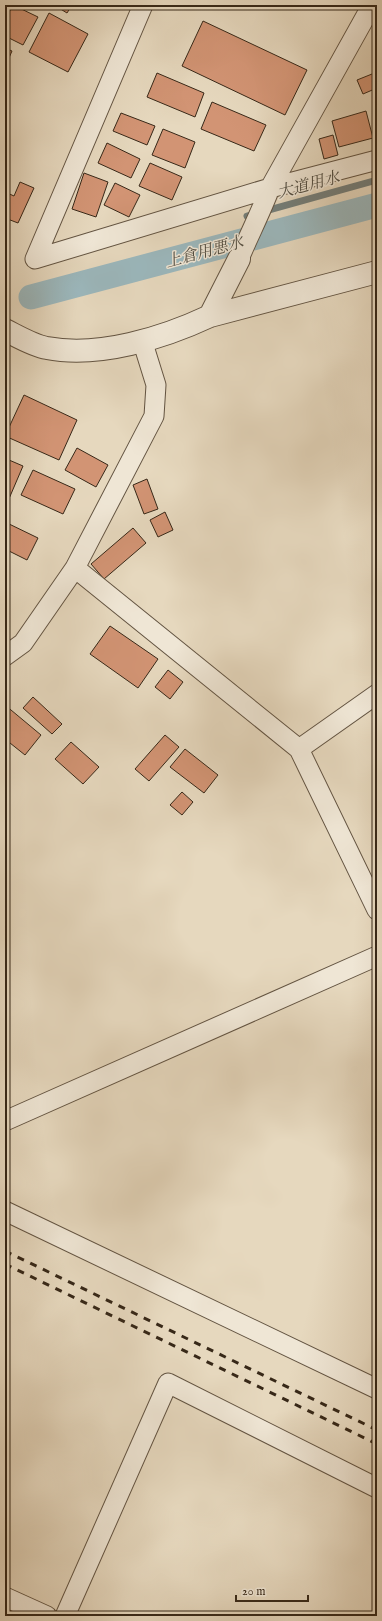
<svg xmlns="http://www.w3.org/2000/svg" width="382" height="1621" font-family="'IM FELL English','Noto Serif JP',serif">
  <rect width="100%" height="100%" fill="#e6d8be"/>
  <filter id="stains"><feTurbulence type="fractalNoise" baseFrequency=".005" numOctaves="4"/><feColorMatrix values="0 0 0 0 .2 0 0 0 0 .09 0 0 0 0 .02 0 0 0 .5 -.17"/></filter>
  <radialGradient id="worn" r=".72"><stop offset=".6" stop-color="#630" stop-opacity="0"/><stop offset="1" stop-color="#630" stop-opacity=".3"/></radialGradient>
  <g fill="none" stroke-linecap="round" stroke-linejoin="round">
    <!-- stream -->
    <path stroke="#737e7a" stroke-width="7" d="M247 216 377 180"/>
    <!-- canal -->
    <path stroke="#9bb7bc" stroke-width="25" d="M31 297 377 205"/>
  </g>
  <!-- building -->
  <path fill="#d29474" stroke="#372818" d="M13 5 38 17 23 45 5 36V20Z
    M54 5H72L67 13Z
    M49 13 88 34 68 72 29 52Z
    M203 21 307 70 285 115 182 66Z
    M5 48 12 51 5 67Z
    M377 72V88L363 94 357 80Z
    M157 73 204 93 195 117 147 97Z
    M212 102 266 125 254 151 201 129Z
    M366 111 373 138 339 147 332 121Z
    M121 113 155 126 147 145 113 131Z
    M163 129 195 142 185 168 152 155Z
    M333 135 338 155 324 159 319 139Z
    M107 143 140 159 131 178 98 163Z
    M150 163 182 177 172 200 139 186Z
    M84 173 108 182 96 217 72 209Z
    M20 182 34 188 18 223 5 218V192L14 196Z
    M115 183 140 195 129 217 104 205Z
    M24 395 77 420 59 460 5 436Z
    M77 448 108 465 96 487 65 470Z
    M9 460 23 466 8 501 5 500V470Z
    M33 470 75 489 63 514 21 495Z
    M147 479 158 509 144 514 133 485Z
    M165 512 173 530 158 537 150 520Z
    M5 522 38 538 27 560 5 549Z
    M133 528 146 543 104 579 91 564Z
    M110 626 158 659 138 688 90 654Z
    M168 670 183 682 170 699 155 687Z
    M33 697 62 724 52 734 23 708Z
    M5 705 41 735 25 755 5 739Z
    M165 735 179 747 149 781 135 769Z
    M71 742 99 767 83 784 55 759Z
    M185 749 218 775 204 793 170 767Z
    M182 792 193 802 182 815 170 805Z"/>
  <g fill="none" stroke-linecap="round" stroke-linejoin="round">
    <!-- minor casing -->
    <g stroke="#635442" stroke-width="21">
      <path id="minor" d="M143 5 35 259 270 188 377 160
        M239 259C249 235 261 212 270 188L372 5
        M75 568 299 749 377 910
        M5 656 23 643 75 568 154 416 156 385 142 340
        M299 749 377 694
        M5 1121 377 956
        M5 1211 377 1389
        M5 1597 47 1616
        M65 1616 168 1383 377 1488"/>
    </g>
    <!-- tertiary casing -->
    <g stroke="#635442" stroke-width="24">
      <path id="tertiary" d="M210 316 239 259
        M5 330C17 336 34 346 47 348 99 358 163 338 210 316L377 272"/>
    </g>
    <!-- minor -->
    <use href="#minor" stroke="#efe6d5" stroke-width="19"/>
    <!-- tertiary -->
    <use href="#tertiary" stroke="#efe6d5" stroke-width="22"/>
    <!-- rail -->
    <path stroke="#372818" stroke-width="3" stroke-dasharray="7 7" stroke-linecap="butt" d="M5 1251 377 1430
      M5 1264 377 1444"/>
  </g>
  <g text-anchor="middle" stroke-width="3" stroke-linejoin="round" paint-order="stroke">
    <!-- water labels -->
    <g font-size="16" font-style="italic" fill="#504c41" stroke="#efe6d5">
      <text transform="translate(308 184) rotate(-15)" y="6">大道用水</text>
      <text transform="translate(204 251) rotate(-15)" y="6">上倉用悪水</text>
    </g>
  </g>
  <!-- margin -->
  <rect width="382" height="1621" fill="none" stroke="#e6d8be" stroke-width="20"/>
  <rect x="6" y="6" width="370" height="1609" fill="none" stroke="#372818" stroke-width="2"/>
  <rect x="10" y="10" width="362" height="1601" fill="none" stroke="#372818"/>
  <!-- scale -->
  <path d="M236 1595v6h72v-6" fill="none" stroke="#372818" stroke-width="2"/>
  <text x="242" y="1595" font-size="12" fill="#372818" stroke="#efe6d5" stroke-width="3" paint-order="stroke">20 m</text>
  <rect width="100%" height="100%" filter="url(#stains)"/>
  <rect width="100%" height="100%" fill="url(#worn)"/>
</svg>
